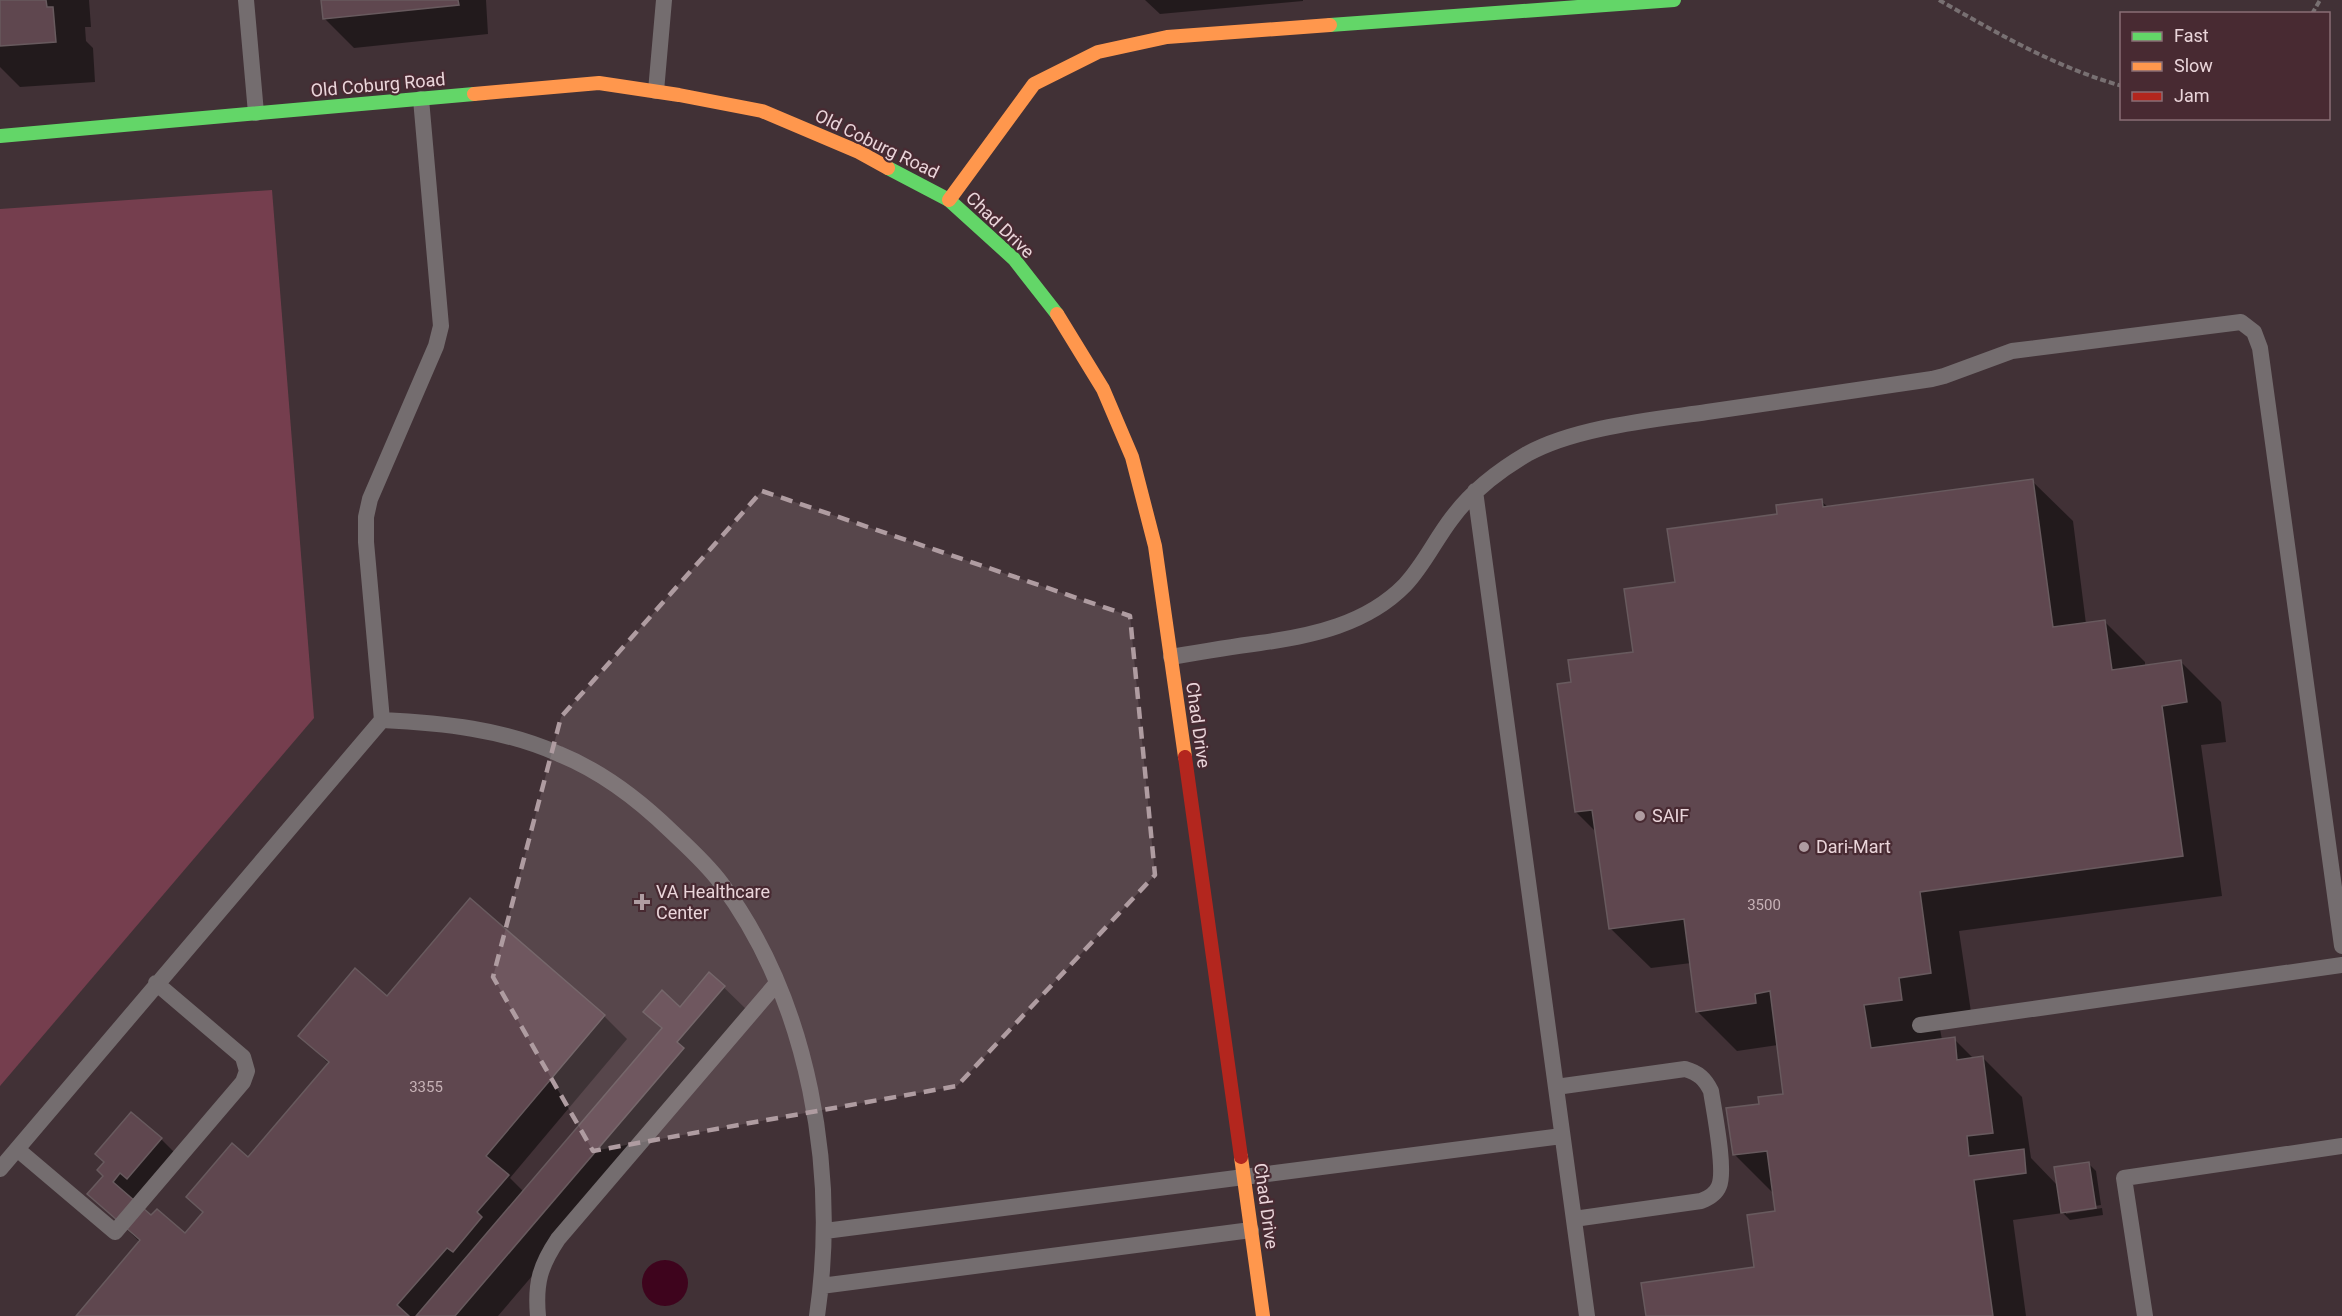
<svg xmlns="http://www.w3.org/2000/svg" width="2342" height="1316" font-family="Roboto,sans-serif">
  <rect width="100%" height="100%" fill="#413136"/>
  <!-- green -->
  <path fill="#753e4e" d="M272 190 314 718 0 1086V209Z"/>
  <!-- water -->
  <path fill="#3e041d" d="M642 1283a23 23 0 1 1 46 0a23 23 0 1 1-46 0Z"/>
  <!-- shadow -->
  <path fill="#0007" d="M0 0H89L91 27H85L86 41 93 48 95 82 20 87 0 67Z
    M322 0H486L488 34 354 48 324 18Z
    M1145 0H1303V1L1160 14Z
    M2032 481 2073 521 2086 624 2105 622 2145 662V667L2181 662 2221 702 2226 742 2201 745 2222 896 1959 931 1971 1012 1938 1017 1942 1040 1954 1039 1974 1059 1982 1057 2022 1097 2031 1158 2058 1186 2089 1164 2096 1171 2101 1205 2066 1211V1214L2102 1208 2103 1215 2070 1220 2063 1213 2013 1220 2026 1316H1647L1756 1269 1777 1212 1774 1194 1735 1155 1760 1105 1785 1095 1778 1045 1737 1051 1697 1011 1691 963 1651 968 1610 928 1597 833 1576 812 1573 683 1635 653 1676 583 1779 515 1821 501 1829 508Z
    M710 974 747 1010 706 1072 498 1316H78L140 1242 89 1194 161 1139 184 1162 136 1204 152 1217 185 1235 329 1064 300 1035 387 998 604 1016 627 1039 510 1178 524 1192 663 1030 645 1012 680 1009Z"/>
  <!-- building -->
  <path fill="#5f474f" stroke="#685a5e" stroke-width="1.5" d="M0 0H46L47 7H53L56 42 0 46Z
    M321 0H458L459 5 323 19Z
    M2033 479 2053 627 2105 620 2112 670 2181 660 2187 702 2162 706 2183 856 1920 892 1931 973 1899 978 1902 1000 1864 1005 1871 1048 1955 1037 1957 1060 1983 1056 1993 1133 1967 1136 1969 1156 2024 1149 2026 1173 1974 1180 1993 1316H1646L1641 1283 1754 1267 1747 1215 1775 1211 1767 1151 1733 1155 1726 1108 1759 1104 1758 1097 1783 1094 1770 991 1755 994 1756 1003 1696 1012 1684 919 1609 929 1592 810 1575 812 1557 684 1571 682 1568 660 1633 652 1624 589 1675 582 1667 529 1777 514 1776 505 1822 499 1823 507Z
    M470 898 605 1015 486 1156 509 1175 477 1212 482 1217 453 1252 447 1248 397 1305 409 1316H76L140 1240 87 1194 103 1176 97 1170 104 1162 95 1154 131 1112 162 1138 127 1179 120 1173 113 1182 151 1215 157 1209 185 1233 203 1212 186 1197 232 1143 248 1157 329 1062 298 1036 355 968 387 996Z
    M709 972 725 986 677 1042 684 1048 455 1316H416L662 1028 643 1012 662 990 680 1007Z
    M2089 1162 2096 1208 2061 1213 2054 1167Z"/>
  <g fill="none" stroke-linecap="round" stroke-linejoin="round">
    <!-- path -->
    <path stroke="#787072" stroke-width="4" stroke-dasharray="6 3" stroke-linecap="butt" d="M1939 0C1999 34 2055 67 2122 86
      M2312 14 2320 0"/>
    <!-- lane -->
    <path stroke="#746d6f" stroke-width="16" d="M246 0 256 113
      M656 91 664 0
      M1475 491 1587 1316
      M1171 657C1200 652 1230 647 1260 643 1312 636 1367 624 1405 585 1424 565 1435 540 1452 518 1472 491 1498 471 1527 454 1576 427 1652 420 1707 412 1782 401 1857 390 1932 379L1944 376 2012 351 2241 322 2254 332 2260 348 2342 946
      M382 720 366 542V517L370 499 436 346 441 326 421 99
      M1920 1025 2342 965
      M1556 1087 1685 1069C1699 1073 1705 1079 1711 1091 1714 1111 1726 1170 1719 1186 1716 1194 1709 1198 1701 1201L1574 1219
      M17 1149 115 1232 243 1082 247 1071 243 1057 156 983
      M0 1169 382 720C443 723 503 729 559 754 601 771 639 800 671 831 688 847 707 864 721 883 810 1003 838 1171 817 1316
      M825 1231 1562 1136
      M821 1286 1251 1230
      M538 1316C535 1283 540 1266 558 1239L777 983
      M2145 1316 2124 1178 2342 1146"/>
    <!-- fast -->
    <path stroke="#63d668" stroke-width="14" d="M1330 25 1674 0
      M0 136 474 94
      M888 168 949 200 1014 259 1057 314"/>
    <!-- slow -->
    <path stroke="#ff974d" stroke-width="14" d="M474 94 599 83 679 95 762 111 859 152 888 168
      M949 200 1034 84 1098 52 1167 37 1330 25
      M1057 314 1103 389 1132 457 1155 546 1185 757
      M1241 1157 1263 1316"/>
    <!-- jam -->
    <path stroke="#b3261e" stroke-width="14" d="M1185 757 1241 1157"/>
  </g>
  <!-- marked area -->
  <path fill="#af9ca1" fill-opacity="0.2" stroke="#af9ca1" stroke-width="4.5" stroke-dasharray="12 8" stroke-linejoin="round" d="M762 491 1130 616 1155 875 957 1086 593 1151 493 977 561 717Z"/>
  <!-- markers -->
  <g fill="#af9ca1" stroke="#482a32" stroke-width="2">
    <circle cx="1640" cy="816" r="6"/>
    <circle cx="1804" cy="847" r="6"/>
    <path d="M639 893h6v6h6v6h-6v6h-6v-6h-6v-6h6z"/>
  </g>
  <g text-anchor="middle" stroke-width="4.5" stroke-linejoin="round" paint-order="stroke">
    <!-- number labels -->
    <g font-size="15" fill="#c7b2b7">
      <text x="1764" y="910">3500</text>
      <text x="426" y="1092">3355</text>
    </g>
    <!-- street labels -->
    <g font-size="18" fill="#ead5da" stroke="#482a32">
      <text transform="translate(378 85) rotate(-5)" y="6">Old Coburg Road</text>
      <text transform="translate(877 144) rotate(26)" y="6">Old Coburg Road</text>
      <text transform="translate(1000 225) rotate(44)" y="6">Chad Drive</text>
      <text transform="translate(1198 725) rotate(82)" y="6">Chad Drive</text>
      <text transform="translate(1266 1206) rotate(82)" y="6">Chad Drive</text>
    </g>
    <!-- poi labels -->
    <g font-size="18" fill="#ead5da" stroke="#482a32" text-anchor="start">
      <text x="1652" y="822">SAIF</text>
      <text x="1816" y="853">Dari-Mart</text>
      <text x="656" y="898">VA Healthcare<tspan x="656" dy="21">Center</tspan></text>
    </g>
  </g>
  <!-- legend -->
  <rect x="2120" y="12" width="210" height="108" fill="#482a32" stroke="#896e75" stroke-width="1.5"/>
  <rect x="2132" y="32" width="30" height="9" fill="#63d668" stroke="#896e75" stroke-width="1.5"/>
  <text x="2174" y="42" font-size="18" fill="#ead5da">Fast</text>
  <rect x="2132" y="62" width="30" height="9" fill="#ff974d" stroke="#896e75" stroke-width="1.5"/>
  <text x="2174" y="72" font-size="18" fill="#ead5da">Slow</text>
  <rect x="2132" y="92" width="30" height="9" fill="#b3261e" stroke="#896e75" stroke-width="1.5"/>
  <text x="2174" y="102" font-size="18" fill="#ead5da">Jam</text>
</svg>
